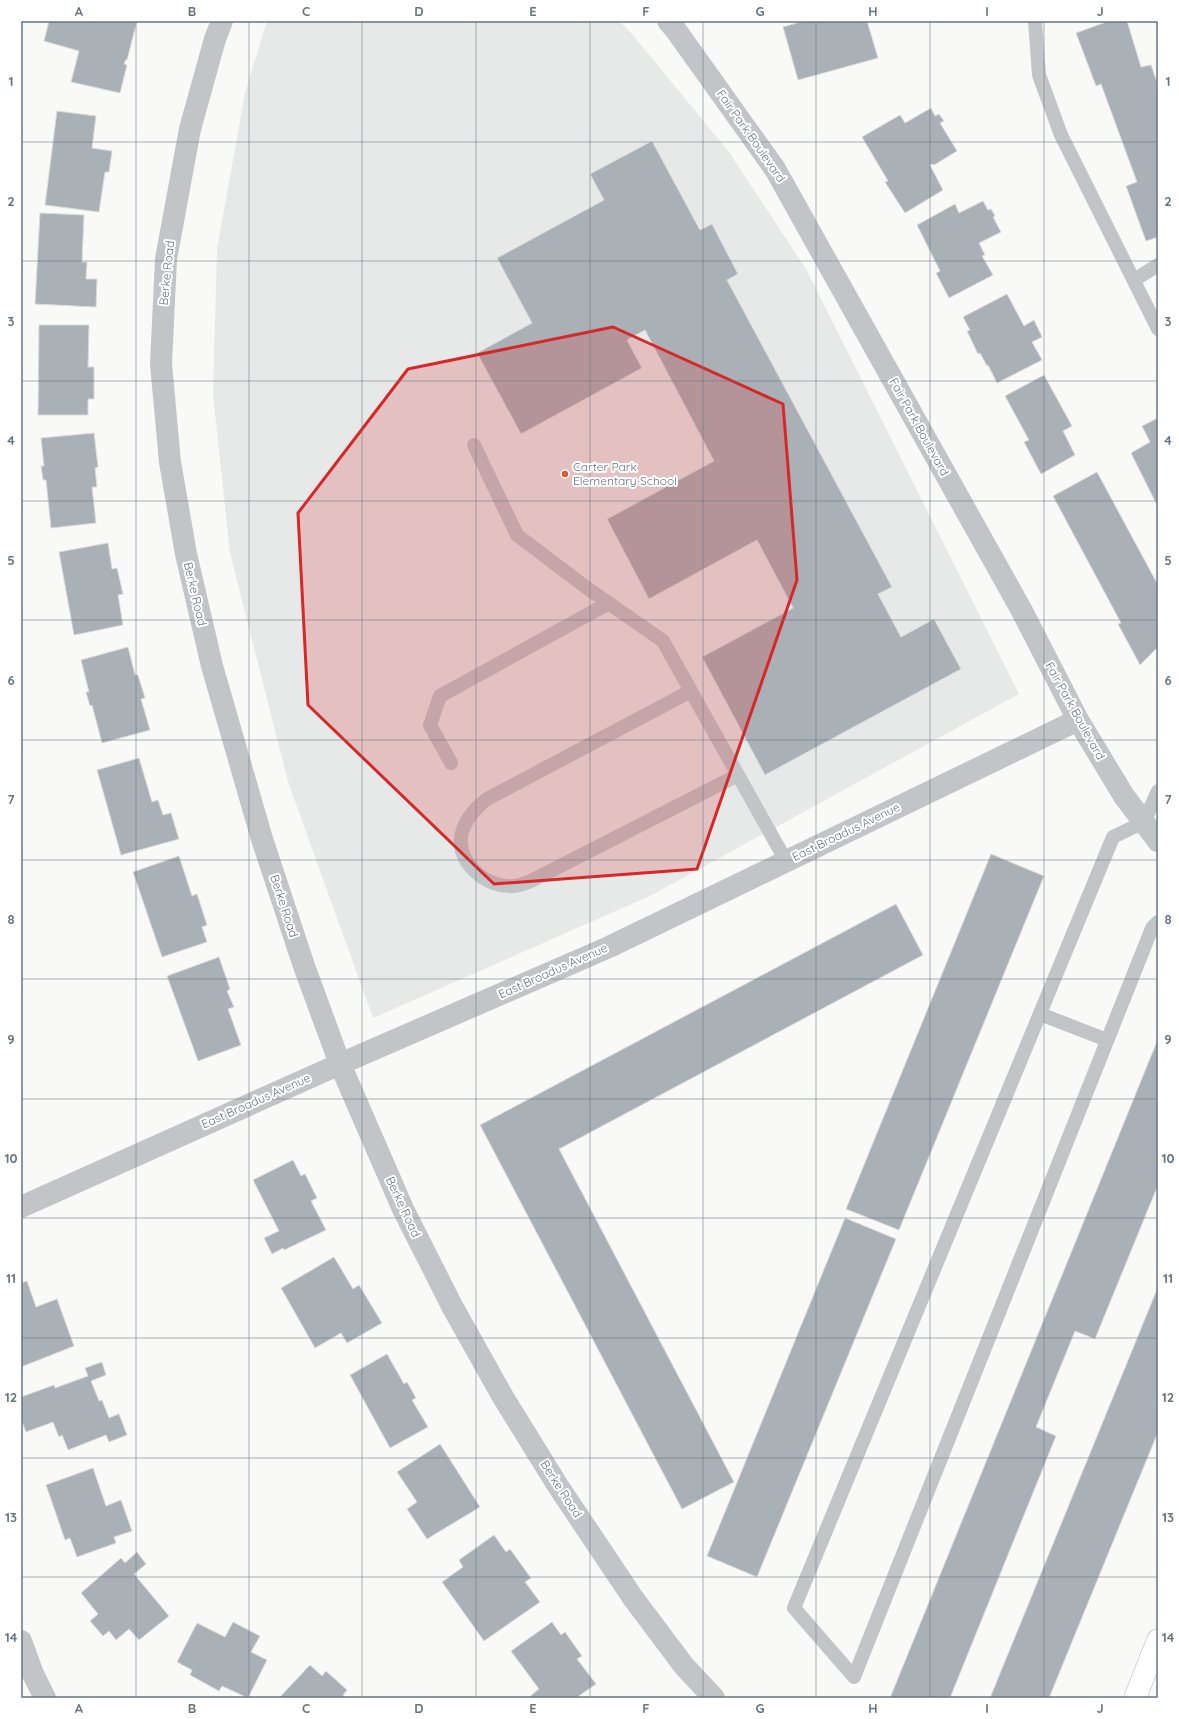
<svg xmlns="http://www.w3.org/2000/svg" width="1179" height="1719" font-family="Quicksand,sans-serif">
  <rect width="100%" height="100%" fill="#f9f9f8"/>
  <!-- built -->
  <path fill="#e7e8e8" d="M267 21H619L632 34 729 152 806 269 1019 694 650 896 373 1018 288 782 230 553 213 394 217 249 245 93Z"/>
  <!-- building -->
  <path fill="#a9b0b6" stroke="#dbdbda" d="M49 21H137L127 60 126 59 124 64 127 65 120 93 71 82 79 51 44 41Z
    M804 21H867L878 58 798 80 783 27Z
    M1109 21H1127L1141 67 1151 65 1158 85V237L1146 241 1126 186 1137 182 1101 84 1096 86 1076 33Z
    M931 108 935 116 939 114 944 121 940 123 957 151 934 165 933 164 930 165 943 190 905 213 885 182 888 181 862 137 900 115 905 123Z
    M57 111 96 116 92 148 112 151 109 172H105L99 212 45 205Z
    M652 141 700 230 712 224 738 274 727 280 892 587 878 594 901 637 934 619 961 669 765 775 702 657 793 608 757 540 649 599 607 519 714 461 645 330 627 340 642 368 521 434 477 353 532 323 497 258 604 200 590 174Z
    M983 201 988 210 991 209 995 216 993 217 1001 232 979 243 985 255 982 256 993 275 949 298 936 273 940 271 917 225 955 204 959 213Z
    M40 213 84 215 82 262H87L86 279H97L96 307 35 304Z
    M1007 294 1024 326 1034 320 1042 337 1032 342 1042 360 997 383 988 365 987 366 980 353 978 354 967 331 970 330 963 317Z
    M39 325H89L88 367H94V399H88V415H38Z
    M1044 375 1072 426 1063 431 1075 455 1041 474 1024 442 1029 440 1005 396Z
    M1158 418V507L1131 453 1150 442 1142 426Z
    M94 433 98 467 95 468 97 487H92L96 523 51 528 46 480H43L41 466H44L41 438Z
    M1097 472 1158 585V647L1140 665 1118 624 1121 623 1053 496Z
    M108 543 112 569 117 568 123 594 118 595 123 625 74 635 59 552Z
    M128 647 135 675H138L145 698 141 699 150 730 102 743 92 705 90 706 86 692H89L81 660Z
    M139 758 152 802 158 800 163 815 171 813 179 839 121 855 97 770Z
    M991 854 1044 876 899 1230 846 1209Z
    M179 856 192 896 197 894 207 925 202 927 207 942 162 957 133 872Z
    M896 904 923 955 559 1149 734 1482 682 1509 480 1125Z
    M219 957 230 989 227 991 234 1007 228 1009 241 1045 198 1061 167 976Z
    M1158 1039V1185L1095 1339 1075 1331 1036 1427 1056 1436 950 1698H890Z
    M293 1160 301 1176 305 1174 317 1198 311 1201 326 1230 284 1250 283 1248 272 1254 264 1238 279 1231 253 1180Z
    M845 1218 896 1239 757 1577 707 1556Z
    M334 1257 353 1289 359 1285 382 1323 347 1343 341 1333 315 1348 281 1288Z
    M27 1281 36 1307 57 1299 74 1346 21 1367V1283Z
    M1158 1287V1432L1049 1698H990Z
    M387 1354 404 1384 407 1382 416 1398 412 1400 428 1427 390 1448 350 1375Z
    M102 1362 106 1375 91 1381 99 1401 102 1400 109 1418 119 1414 127 1435 109 1442 106 1435 68 1450 62 1435 59 1437 53 1422 26 1432 21 1419V1397L54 1385 55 1388 88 1376 85 1368Z
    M440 1444 480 1507 427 1539 407 1509 417 1502 397 1472Z
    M93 1468 106 1506 121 1500 132 1531 114 1537 116 1543 77 1557 70 1538 65 1540 46 1485Z
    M494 1535 506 1552 510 1549 531 1578 525 1582 540 1602 484 1641 442 1582 463 1567 459 1560Z
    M137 1552 146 1564 134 1574 169 1616 139 1640 129 1629 116 1640 109 1631 103 1636 90 1621 98 1614 81 1593 121 1558 125 1563Z
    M233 1622 260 1636 251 1652 267 1660 248 1698 222 1686 219 1691 190 1675 192 1670 177 1662 197 1623 225 1637Z
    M552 1622 561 1635 565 1632 582 1656 577 1659 596 1684 576 1698H528L539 1689 511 1651Z
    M310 1665 322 1676 326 1671 347 1690 343 1695 345 1698H279Z"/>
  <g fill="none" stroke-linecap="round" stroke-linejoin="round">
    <!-- secondary casing -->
    <g stroke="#b3b9bd" stroke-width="23">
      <path id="secondary" d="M1135 1698 1158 1640"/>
    </g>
    <!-- service -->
    <path stroke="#c1c5c8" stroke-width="14" d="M1035 21 1039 75 1061 135 1158 329
      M1134 280 1158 265
      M474 445 517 535 587 588 663 641 786 861
      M691 691 487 799C460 820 449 849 478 874 487 882 501 887 513 886 519 886 525 883 531 881L738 775
      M451 763 430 725 440 696 609 603
      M1158 791 1144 822 1113 837 794 1608 854 1677 1152 928 1158 922
      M1040 1014 1107 1040"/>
    <!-- minor -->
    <path stroke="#c1c5c8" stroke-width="22" d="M222 21 215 39 190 129 166 259 161 364 170 462 186 554 212 666 262 839 304 966 340 1064 403 1209 452 1306 503 1397 558 1486 633 1598 684 1666 714 1698
      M668 21 675 29 775 169 1022 611 1078 720 1124 796 1158 841
      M21 1207 340 1064 609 947 1078 720
      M21 1641 33 1674 45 1698"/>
    <!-- secondary -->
    <use href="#secondary" stroke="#fff" stroke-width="22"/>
  </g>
  <!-- marked area -->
  <path fill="#d62828" fill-opacity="0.2" stroke="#d62828" stroke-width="3" stroke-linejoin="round" d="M613 327 783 404 797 580 697 869 494 884 308 705 298 513 408 369Z"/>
  <!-- grid -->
  <path fill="none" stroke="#667580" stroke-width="1" stroke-opacity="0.55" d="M136 21V1698M249 21V1698M362 21V1698M476 21V1698M590 21V1698M703 21V1698M816 21V1698M930 21V1698M1044 21V1698M21 142H1158M21 261H1158M21 381H1158M21 501H1158M21 620H1158M21 740H1158M21 860H1158M21 979H1158M21 1099H1158M21 1218H1158M21 1338H1158M21 1458H1158M21 1577H1158"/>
  <!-- markers -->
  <circle fill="#d75c3a" stroke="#fff" stroke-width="1.5" cx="565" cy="474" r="4"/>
  <g text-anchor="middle" stroke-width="4" stroke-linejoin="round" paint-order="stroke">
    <!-- street labels -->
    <g font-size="12" fill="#667580" stroke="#fff">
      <text transform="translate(751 136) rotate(55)" y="4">Fair Park Boulevard</text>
      <text transform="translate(167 273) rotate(-84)" y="4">Berke Road</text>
      <text transform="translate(919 427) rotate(61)" y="4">Fair Park Boulevard</text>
      <text transform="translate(195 594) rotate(77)" y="4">Berke Road</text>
      <text transform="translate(1075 711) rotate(61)" y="4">Fair Park Boulevard</text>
      <text transform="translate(846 832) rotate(-26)" y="4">East Broadus Avenue</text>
      <text transform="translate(284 906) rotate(72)" y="4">Berke Road</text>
      <text transform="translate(553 971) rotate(-24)" y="4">East Broadus Avenue</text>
      <text transform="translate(256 1101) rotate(-24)" y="4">East Broadus Avenue</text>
      <text transform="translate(403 1207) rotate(65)" y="4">Berke Road</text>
      <text transform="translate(561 1489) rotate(57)" y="4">Berke Road</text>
    </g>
    <!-- poi labels -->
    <g font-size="12" fill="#667580" stroke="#fff" text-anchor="start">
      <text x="573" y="471">Carter Park<tspan x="573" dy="14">Elementary School</tspan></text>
    </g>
  </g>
  <!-- border -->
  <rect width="1179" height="1719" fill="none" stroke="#ffffff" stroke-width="44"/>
  <rect x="22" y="22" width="1135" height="1675" fill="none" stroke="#667580" stroke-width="1.5"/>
  <g font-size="13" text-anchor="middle" font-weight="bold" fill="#667580">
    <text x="79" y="16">A</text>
    <text x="192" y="16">B</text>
    <text x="306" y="16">C</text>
    <text x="419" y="16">D</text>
    <text x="533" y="16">E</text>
    <text x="646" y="16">F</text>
    <text x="760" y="16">G</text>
    <text x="873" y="16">H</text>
    <text x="987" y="16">I</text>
    <text x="1100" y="16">J</text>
    <text x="11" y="86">1</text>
    <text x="1168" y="86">1</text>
    <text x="11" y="206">2</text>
    <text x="1168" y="206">2</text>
    <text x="11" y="326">3</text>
    <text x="1168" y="326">3</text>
    <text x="11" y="445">4</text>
    <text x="1168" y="445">4</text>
    <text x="11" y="565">5</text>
    <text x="1168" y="565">5</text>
    <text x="11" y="685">6</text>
    <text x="1168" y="685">6</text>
    <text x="11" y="804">7</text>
    <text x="1168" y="804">7</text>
    <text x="11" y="924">8</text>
    <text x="1168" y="924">8</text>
    <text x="11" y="1044">9</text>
    <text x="1168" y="1044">9</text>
    <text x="11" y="1163">10</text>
    <text x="1168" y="1163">10</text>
    <text x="11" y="1283">11</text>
    <text x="1168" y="1283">11</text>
    <text x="11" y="1402">12</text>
    <text x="1168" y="1402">12</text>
    <text x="11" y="1522">13</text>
    <text x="1168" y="1522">13</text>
    <text x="11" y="1642">14</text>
    <text x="1168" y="1642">14</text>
    <text x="79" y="1713">A</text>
    <text x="192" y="1713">B</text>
    <text x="306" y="1713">C</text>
    <text x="419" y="1713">D</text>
    <text x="533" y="1713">E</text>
    <text x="646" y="1713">F</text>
    <text x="760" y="1713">G</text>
    <text x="873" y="1713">H</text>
    <text x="987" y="1713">I</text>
    <text x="1100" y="1713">J</text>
  </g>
</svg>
